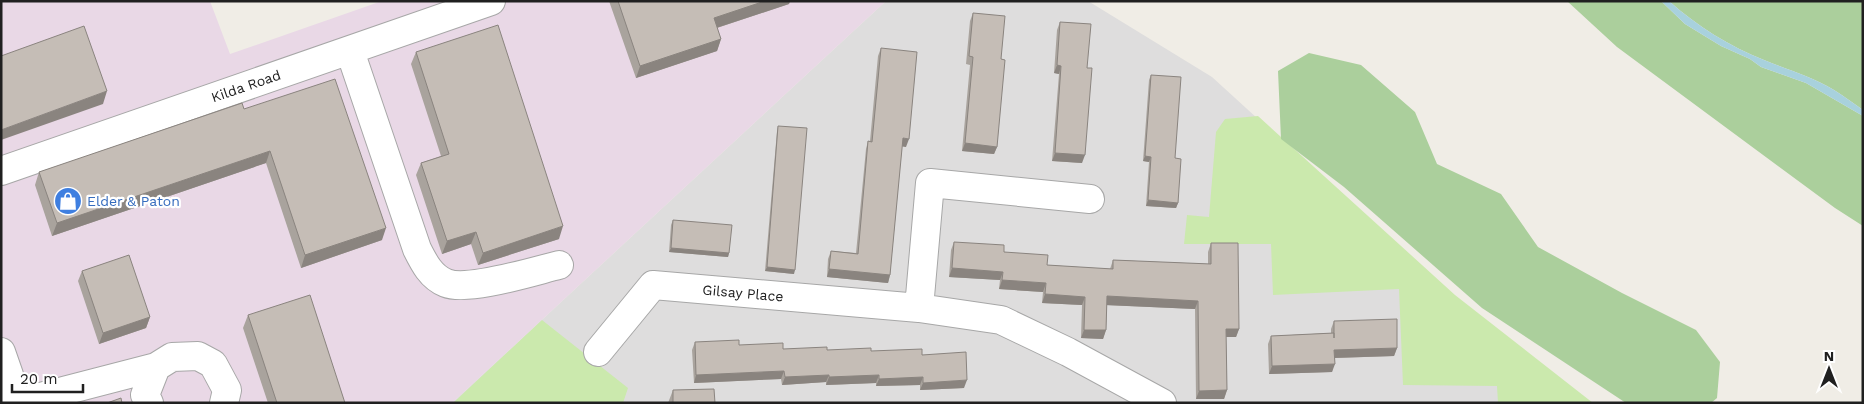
<svg xmlns="http://www.w3.org/2000/svg" width="1864" height="404" font-family="'Work Sans',sans-serif">
  <rect width="100%" height="100%" fill="#f0ede6"/>
  <!-- residential -->
  <path fill="#dedddd" d="M886 1H1088L1212 77 1461 304 1588 403H452Z"/>
  <!-- industrial -->
  <path fill="#e9d8e6" d="M1 1H210L230 54 382 1H886L452 403H1Z"/>
  <!-- grass -->
  <path fill="#cbe9ad" d="M1258 116 1455 295 1593 403H1498L1497 386 1403 385 1399 289 1273 295 1271 244H1184L1187 215 1209 217 1216 132 1225 119Z
    M542 320 628 388 623 403H453Z"/>
  <!-- forest -->
  <path fill="#abcf9c" d="M1567 1H1661L1685 24 1721 46 1750 59 1761 67 1806 83 1863 116V226L1835 208 1617 47Z
    M1669 1H1863V110C1853 103 1844 96 1834 90 1811 76 1788 70 1764 60 1729 46 1697 26 1669 1Z
    M1309 53 1361 65 1415 112 1437 164 1501 194 1538 247 1622 293 1696 330 1720 362 1717 398 1711 403H1626L1482 308 1344 187 1281 139 1278 71Z"/>
  <!-- water -->
  <path fill="#a8d1dd" d="M1661 1H1669C1697 26 1729 46 1764 60 1788 70 1811 76 1834 90 1844 96 1853 103 1863 110V116L1806 83 1761 67 1750 59 1721 46 1685 24Z"/>
  <g fill="none" stroke-linecap="round" stroke-linejoin="round">
    <!-- minor casing -->
    <g stroke="#a7a7a7" stroke-width="30">
      <path id="minor" d="M350 51 417 249C424 263 431 277 446 283 468 292 534 271 559 265
        M1 171 491 1
        M919 308 930 183 1090 199
        M1 352 9 375 15 403
        M598 352 653 285 919 308 1001 320 1068 352 1162 403
        M17 403 156 367
        M149 403 145 395 156 367 172 357 198 356 213 364 227 390 224 403"/>
    </g>
    <!-- minor -->
    <use href="#minor" stroke="#fff" stroke-width="28"/>
  </g>
  <!-- wall -->
  <path fill="#a9a39d" d="M609 1H790L789 4 717 28 721 39 717 51 636 78Z
    M973 13 1001 59 997 147 994 154 962 151 970 65 966 64 970 21Z
    M1060 22 1087 68 1082 163 1052 161 1059 74 1054 73 1057 30Z
    M881 48 906 147 902 146 890 275 888 283 827 277 828 259 831 251 856 253 866 149 868 141H870L878 56Z
    M416 52 559 239 478 265 471 244 442 254 416 175 421 163 441 156 411 64Z
    M1151 75 1175 158 1178 203 1176 208 1146 206 1149 162 1143 161 1149 80Z
    M244 109 382 240 301 268 266 163 52 236 35 185 39 172Z
    M778 126 794 274 765 271 777 131Z
    M673 220 729 253 728 257 669 252 671 225Z
    M954 242 1004 252 1047 265 1110 269 1113 260 1208 264V252L1211 243 1239 329 1236 337H1226L1227 390 1224 399H1196L1195 309 1107 305 1106 330 1103 339 1081 338 1082 305 1042 303 1043 292 999 289 1000 280 949 277 951 250Z
    M82 271 150 317 146 328 99 344 78 281Z
    M248 315 345 403H268L243 328Z
    M1334 321 1397 348 1394 356 1335 358 1332 372 1269 374 1268 344 1271 336 1331 333V329Z
    M695 342 783 349 871 351 922 355 964 388 920 390V385L876 386V383L826 385V382L782 385 781 379 694 383 692 350Z
    M673 390 715 403H668Z"/>
  <!-- shaded-wall -->
  <path fill="#8a847f" d="M765 1H790L789 4 710 30 714 18Z
    M721 39 717 51 636 78 640 66Z
    M1057 65 1061 66 1059 74 1054 73Z
    M107 91 103 104 1 140V130Z
    M903 138 909 139 906 147 900 146Z
    M965 143 997 147 994 154 962 151Z
    M270 151 266 163 52 236 57 223Z
    M1055 153 1085 155 1082 163 1052 161Z
    M1145 156 1151 157 1149 162 1143 161Z
    M1148 200 1178 203 1176 208 1146 206Z
    M563 226 559 239 478 265 483 253Z
    M386 228 382 240 301 268 305 255Z
    M476 232 471 244 442 254 447 241Z
    M671 248 729 253 728 257 669 252Z
    M767 267 795 270 794 274 765 271Z
    M952 268 1003 272 1000 280 949 277Z
    M829 269 890 275 888 283 827 277Z
    M1002 280 1046 283 1043 292 999 289Z
    M1045 294 1085 297 1082 305 1042 303Z
    M1107 296 1198 301 1195 309 1104 305Z
    M150 317 146 328 99 344 103 333Z
    M1226 329H1239L1236 337H1223Z
    M1084 330H1106L1103 339 1081 338Z
    M1397 348 1394 356 1332 358 1334 350Z
    M1335 364 1332 372 1269 374 1272 366Z
    M784 371 781 379 694 383 696 375Z
    M829 375 826 382 782 385 785 377Z
    M879 375 876 383 826 385 829 377Z
    M923 377 920 385 876 386 879 379Z
    M967 380 964 388 920 390 923 383Z
    M1227 390 1224 399H1196L1199 391Z"/>
  <!-- building -->
  <path fill="#c5bdb6" stroke="#8a847f" d="M618 1H765L714 18 721 39 640 66Z
    M973 13 1005 16 1001 59 1005 60 997 147 965 143 973 57 969 56Z
    M1060 22 1091 24 1087 68H1092L1085 155 1055 153 1061 66 1057 65Z
    M498 25 563 226 483 253 476 232 447 241 421 163 449 154 416 52Z
    M84 26 107 91 1 130V56Z
    M881 48 917 52 909 139 903 138 890 275 829 269 831 251 858 254 868 141 872 142Z
    M1151 75 1181 77 1175 158 1181 159 1178 203 1148 200 1151 157 1145 156Z
    M335 79 386 228 305 255 270 151 57 223 39 172 242 103 244 109Z
    M778 126 807 128 795 270 767 267Z
    M673 220 732 225 729 253 671 248Z
    M954 242 1004 245V252L1048 255 1047 265 1113 269V260L1211 264V243H1238L1239 329H1226L1227 390 1199 391 1198 301 1107 296 1106 330H1084L1085 297 1045 294 1046 283 1002 280 1003 272 952 268Z
    M129 255 150 317 103 333 82 271Z
    M310 295 345 403H277L248 315Z
    M1397 319V348L1334 350 1335 364 1272 366 1271 336 1334 333V338V321Z
    M739 340V345L783 343V349L827 347V350L871 348V351L922 349V355L966 352 967 380 923 383V377L879 379V375L829 377V375L785 377 784 371 696 375 695 342Z
    M714 389 715 403H673V390Z
    M121 398 122 403H107Z"/>
  <!-- icons -->
  <defs>
    <g id="shop-disc" transform="scale(1.4375)"><circle r="9.5" fill="#3f7fe0" stroke="#fff"/><path d="M-5-2.5h2.3a2.7 3.5 0 0 1 5.4 0H5L5.5 6h-11ZM-1.5-2.5h3a1.5 2.3 0 0 0-3 0Z" fill="#fff"/></g>
  </defs>
  <g fill-rule="evenodd">
    <use href="#shop-disc" x="68" y="201"/>
  </g>
  <g text-anchor="middle" stroke-width="4.5" stroke-linejoin="round" paint-order="stroke">
    <!-- street labels -->
    <g font-size="14" fill="#202020" stroke="#fff">
      <text transform="translate(246 86) rotate(-19)" y="5">Kilda Road</text>
      <text transform="translate(743 293) rotate(5)" y="5">Gilsay Place</text>
    </g>
    <!-- shop labels -->
    <g font-size="14" fill="#366cbe" stroke="#fff" text-anchor="start">
      <text x="87" y="206">Elder &amp; Paton</text>
    </g>
  </g>
  <!-- border -->
  <rect width="1864" height="404" fill="none" stroke="#202020" stroke-width="5"/>
  <!-- north arrow -->
  <g transform="translate(1829 369)" stroke="#ffffff" stroke-width="4" paint-order="stroke">
  <path d="M0-4L9 19L0 12L-9 19Z" fill="#202020"/>
  <text y="-8" font-size="14" font-weight="bold" text-anchor="middle" fill="#202020">N</text>
  </g>
  <!-- scale -->
  <path d="M12 384v8h71v-8" fill="none" stroke="#202020" stroke-width="2.5"/>
  <text x="20" y="384" font-size="15" fill="#202020" stroke="#ffffff" stroke-width="4" paint-order="stroke">20 m</text>
</svg>
